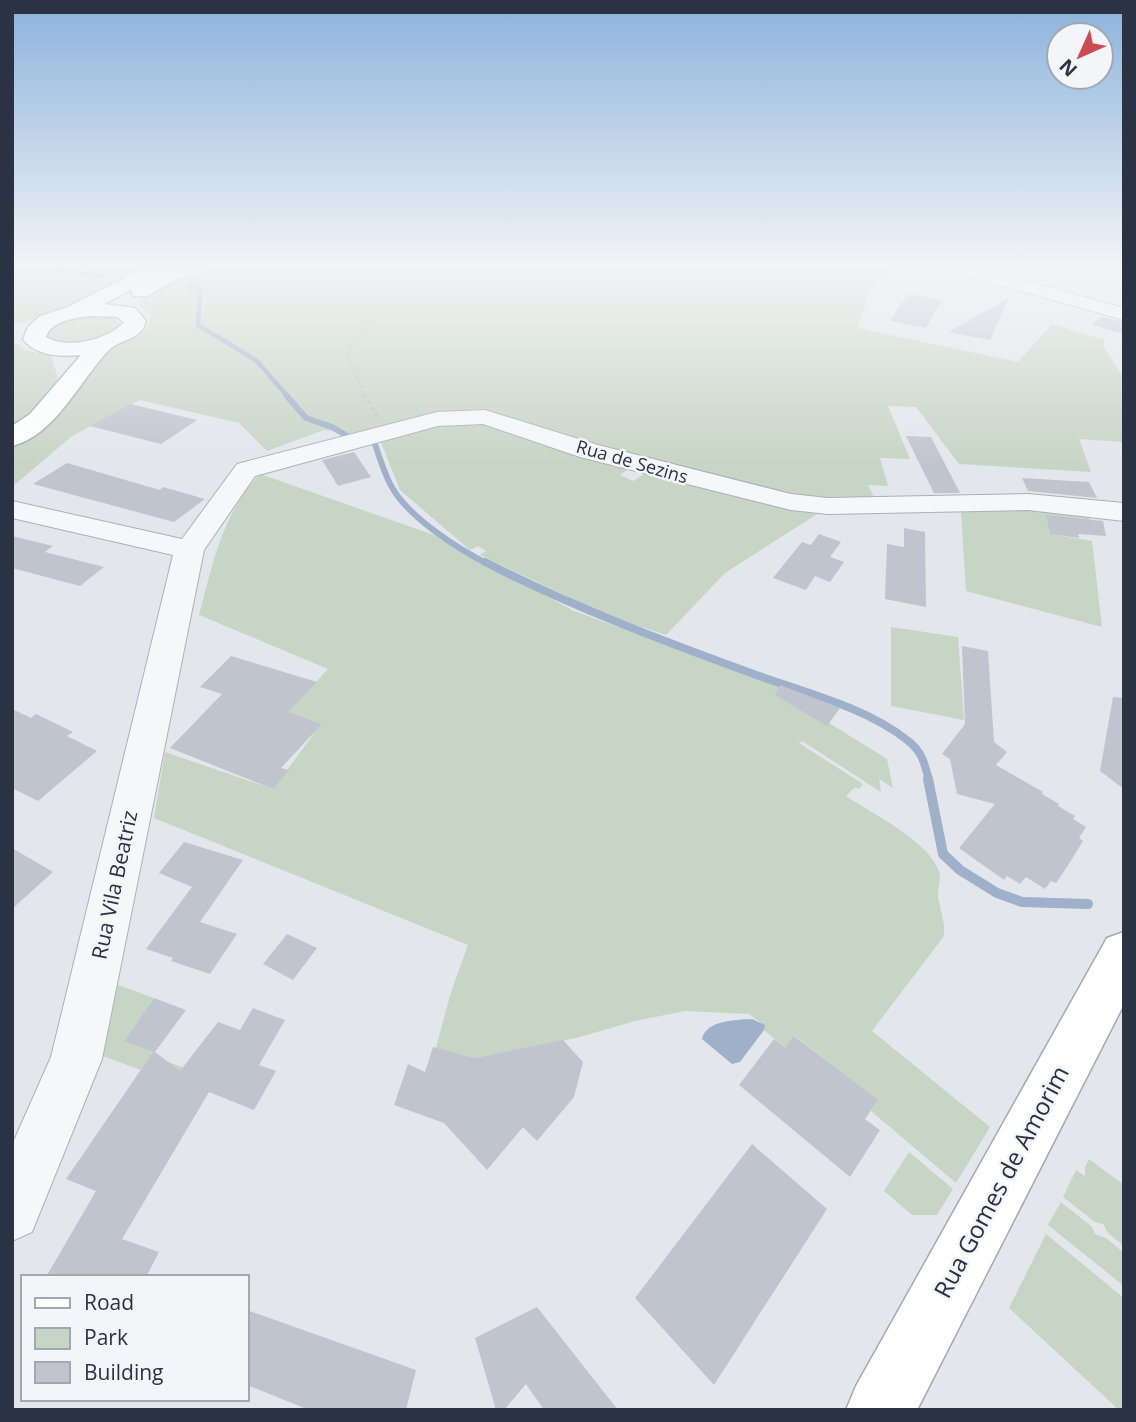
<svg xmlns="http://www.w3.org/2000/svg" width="1136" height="1422" font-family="'Open Sans',sans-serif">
  <rect width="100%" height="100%" fill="#e3e6eb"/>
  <!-- green -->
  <path fill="#c7d5c4" d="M12 266H154L93 298 28 321 12 324Z
    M210 266H894L871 288 857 328 1018 362 1052 324 1104 340V347L1124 379V442L1079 439 1091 472 959 464 916 407 888 406 910 459 880 458 888 486 868 485 876 501 789 496 627 455 481 409 442 413 377 427 358 434 324 430 267 451 239 423 140 400 72 436 12 487V444L58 417 104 350 136 338 148 328 151 315 139 306 143 297 191 271Z
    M93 315 113 317 120 324C109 343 65 350 48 336 51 318 78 317 93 315Z
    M12 341 25 350 51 356 58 378 32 417 12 430Z
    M454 423H485L630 468 620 475 633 481 646 473 817 514 725 573 666 635 611 617 480 555 486 551 478 546 470 550 400 490 380 440Z
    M260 474 434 535 486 567 506 574 574 611 804 694 797 701 827 725 829 723 887 759 893 788 879 779 881 792 802 741 799 743 863 784 859 789 855 787 846 796C873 814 927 840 939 871 942 879 937 890 938 898 941 912 945 921 944 936L872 1031 990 1127 956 1183 871 1111 877 1100 795 1036 785 1048 764 1030V1025L749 1014 685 1011 635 1021 576 1038 475 1058 436 1048 451 992 468 945 154 818 165 752 273 789 321 724 288 712 328 669 199 615C212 566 223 511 260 474Z
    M1041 509 1087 513 1091 526 1048 521 1050 534 1092 541 1102 627 966 591 961 512Z
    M891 627 958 637 964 720 891 706Z
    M118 985 154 998 124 1041 153 1052 151 1055 184 1068 176 1083 100 1055Z
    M909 1152 953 1189 937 1215H912L884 1191Z
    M1089 1159 1124 1185V1246L1108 1233 1103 1224 1095 1222 1063 1197 1076 1170 1085 1176V1167Z
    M1061 1202 1092 1227 1095 1234 1106 1238 1124 1253V1286L1048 1225Z
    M1046 1234 1124 1298V1410H1119L1009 1308Z"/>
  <!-- water -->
  <path fill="#9fb0ca" d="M752 1019 765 1025 764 1030 740 1062 732 1064 702 1039C706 1020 736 1020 752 1019Z"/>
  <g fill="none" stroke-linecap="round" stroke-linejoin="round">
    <!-- stream-far3 -->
    <path stroke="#9fb0ca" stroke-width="4.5" d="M34 266 101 276
      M190 287 200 290 198 325 257 361 288 397"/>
    <!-- stream-far2 -->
    <path stroke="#9fb0ca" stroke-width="6" d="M286 395 306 418 332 427 349 437
      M374 442C380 457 384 475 393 489 410 518 458 549 488 564"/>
    <!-- stream-far1 -->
    <path stroke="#9fb0ca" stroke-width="8" d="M485 562C573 607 658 639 751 673 800 691 866 707 907 740 922 751 925 764 929 781"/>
    <!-- stream -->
    <path stroke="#9fb0ca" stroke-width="10" d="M928 779 943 854 960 870 997 893 1022 902 1088 904"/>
  </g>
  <!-- building -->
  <path fill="#c0c4ce" d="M908 294 942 300 926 328 890 321Z
    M1009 298 990 340 949 332Z
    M1102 317 1124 322V334L1091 324Z
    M131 404 197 420 161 444 90 426Z
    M906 436 931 437 960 493H934Z
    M354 452 371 477 338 486 322 460Z
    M67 463 160 490 163 487 205 499 174 522 33 484Z
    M1022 478 1089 482 1097 498 1028 491Z
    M1046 515 1103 521 1106 536 1078 534 1079 538 1050 534Z
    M904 528 925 532 926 607 885 599 887 544 904 547Z
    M819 534 841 542 830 557 844 562 830 582 815 576 806 590 773 578 802 542 811 545Z
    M12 536 53 546 45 552 104 567 80 586 12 568Z
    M962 646 988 651 994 742 1007 752 996 765 1043 792 1042 794 1059 804 1058 806 1075 816 1073 819 1086 827 1079 838 1083 841 1067 867 1056 883 1051 881 1045 889 1026 877 1020 884 1007 876 1004 880 959 848 995 804 957 794 950 759 942 754 965 724Z
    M231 656 317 682 288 712 322 724 281 768 289 770 273 789 170 748 222 694 200 687Z
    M780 685 840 708 827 726 775 695Z
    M1113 697 1124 698V789L1100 771Z
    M12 709 31 718 36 714 73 732 67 736 97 751 38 801 12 788Z
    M184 842 243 860 200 922 237 934 210 974 171 961 173 958 146 949 192 887 159 873Z
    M12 848 53 872 12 909Z
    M287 934 317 948 293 980 263 964Z
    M154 998 186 1010 155 1052 180 1071 218 1022 240 1030 253 1008 285 1020 259 1065 276 1071 254 1110 209 1092 122 1239 159 1252 146 1277H46L96 1191 66 1179 153 1052 124 1041Z
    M794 1036 878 1100 865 1119 880 1130 850 1177 739 1085 774 1039 785 1048Z
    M563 1040 583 1062 574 1097 537 1141 523 1127 487 1170 444 1123 394 1105 408 1064 425 1072 433 1047 475 1058Z
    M752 1144 827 1209 714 1385 635 1298Z
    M537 1307 618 1410H544L526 1384 504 1410H496L475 1338Z
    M247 1310 416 1370 406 1410H309L247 1385Z"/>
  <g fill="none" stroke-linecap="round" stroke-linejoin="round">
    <!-- minor casing -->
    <g stroke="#acb0b9" stroke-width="2">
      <path id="minor" d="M942 266H971L1124 308V320L945 270Z
        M485 410 598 445 791 494 828 498 1028 494 1124 503V521L1028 510 828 514 791 510 580 457 483 424 438 426 255 476 204 550 102 1059 32 1232 12 1241V1145L51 1057 173 555 12 518V501L182 539 237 464 437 412Z"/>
    </g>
    <!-- major casing -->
    <g stroke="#a3a9b7" stroke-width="3">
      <path id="major" d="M147 266H172L169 270 181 266H210L207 270 171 282 147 296H133L131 290 104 304 135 308 146 321C142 340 120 339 109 350 79 381 56 435 12 446V426L30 414 81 355C61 357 35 356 23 339L28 327 40 316 68 307ZM91 316 117 317 124 322C108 340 67 350 46 337 51 320 76 318 91 316Z
        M1124 932V1004L917 1410H846L856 1386 1107 938Z"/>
    </g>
    <!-- path-far1 -->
    <path stroke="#c1c4ca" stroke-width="2.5" stroke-dasharray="2.5 2.5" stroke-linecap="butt" d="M365 397 347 354 404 266"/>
    <!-- path -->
    <path stroke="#c1c4ca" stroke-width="3.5" stroke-dasharray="3.5 3.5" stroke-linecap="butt" d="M364 395 378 417"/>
    <!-- minor -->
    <use href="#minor" fill="#f6f7f9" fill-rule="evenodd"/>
    <!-- major -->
    <use href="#major" fill="#fff" fill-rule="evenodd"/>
  </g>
  <!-- sky -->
  <linearGradient id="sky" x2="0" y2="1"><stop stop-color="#8bb2dc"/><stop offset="0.57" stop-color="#f2f4f6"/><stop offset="1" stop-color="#f2f4f6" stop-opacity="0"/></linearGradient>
  <rect width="1136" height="465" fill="url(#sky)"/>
  <g text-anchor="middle" stroke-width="5" stroke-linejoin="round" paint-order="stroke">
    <!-- far-street labels -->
    <g font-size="18" fill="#2b3243" stroke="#f3f5f8">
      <text transform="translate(632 462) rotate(16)" y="6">Rua de Sezins</text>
    </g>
    <!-- street labels -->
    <g font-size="21" fill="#2b3243" stroke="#f3f5f8">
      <text transform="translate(115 885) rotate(-78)" y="7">Rua Vila Beatriz</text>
    </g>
    <!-- near-street labels -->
    <g font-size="24" fill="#2b3243" stroke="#f3f5f8">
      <text transform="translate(1002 1182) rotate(-62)" y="8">Rua Gomes de Amorim</text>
    </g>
  </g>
  <!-- border -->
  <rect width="1136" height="1422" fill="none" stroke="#2b3243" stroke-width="28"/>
  <!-- legend -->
  <rect x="21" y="1275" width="228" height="126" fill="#f3f5f8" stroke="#a3a7b0" stroke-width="2"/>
  <rect x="35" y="1298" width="35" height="10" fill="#ffffff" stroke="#a3a7b0" stroke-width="2"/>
  <text x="84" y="1310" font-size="21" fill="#2b3243">Road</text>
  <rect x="35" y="1328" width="35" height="21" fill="#c7d5c4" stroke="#a3a7b0" stroke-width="2"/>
  <text x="84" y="1345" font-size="21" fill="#2b3243">Park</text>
  <rect x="35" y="1362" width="35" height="21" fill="#c0c4ce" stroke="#a3a7b0" stroke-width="2"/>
  <text x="84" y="1380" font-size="21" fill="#2b3243">Building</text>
  <!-- north arrow -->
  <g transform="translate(1080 56) rotate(225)"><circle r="33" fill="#f3f5f8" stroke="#a3a7b0" stroke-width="2"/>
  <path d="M0-5L12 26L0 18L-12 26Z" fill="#cd4b53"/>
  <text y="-10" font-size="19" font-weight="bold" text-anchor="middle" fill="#2b3243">N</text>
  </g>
</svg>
